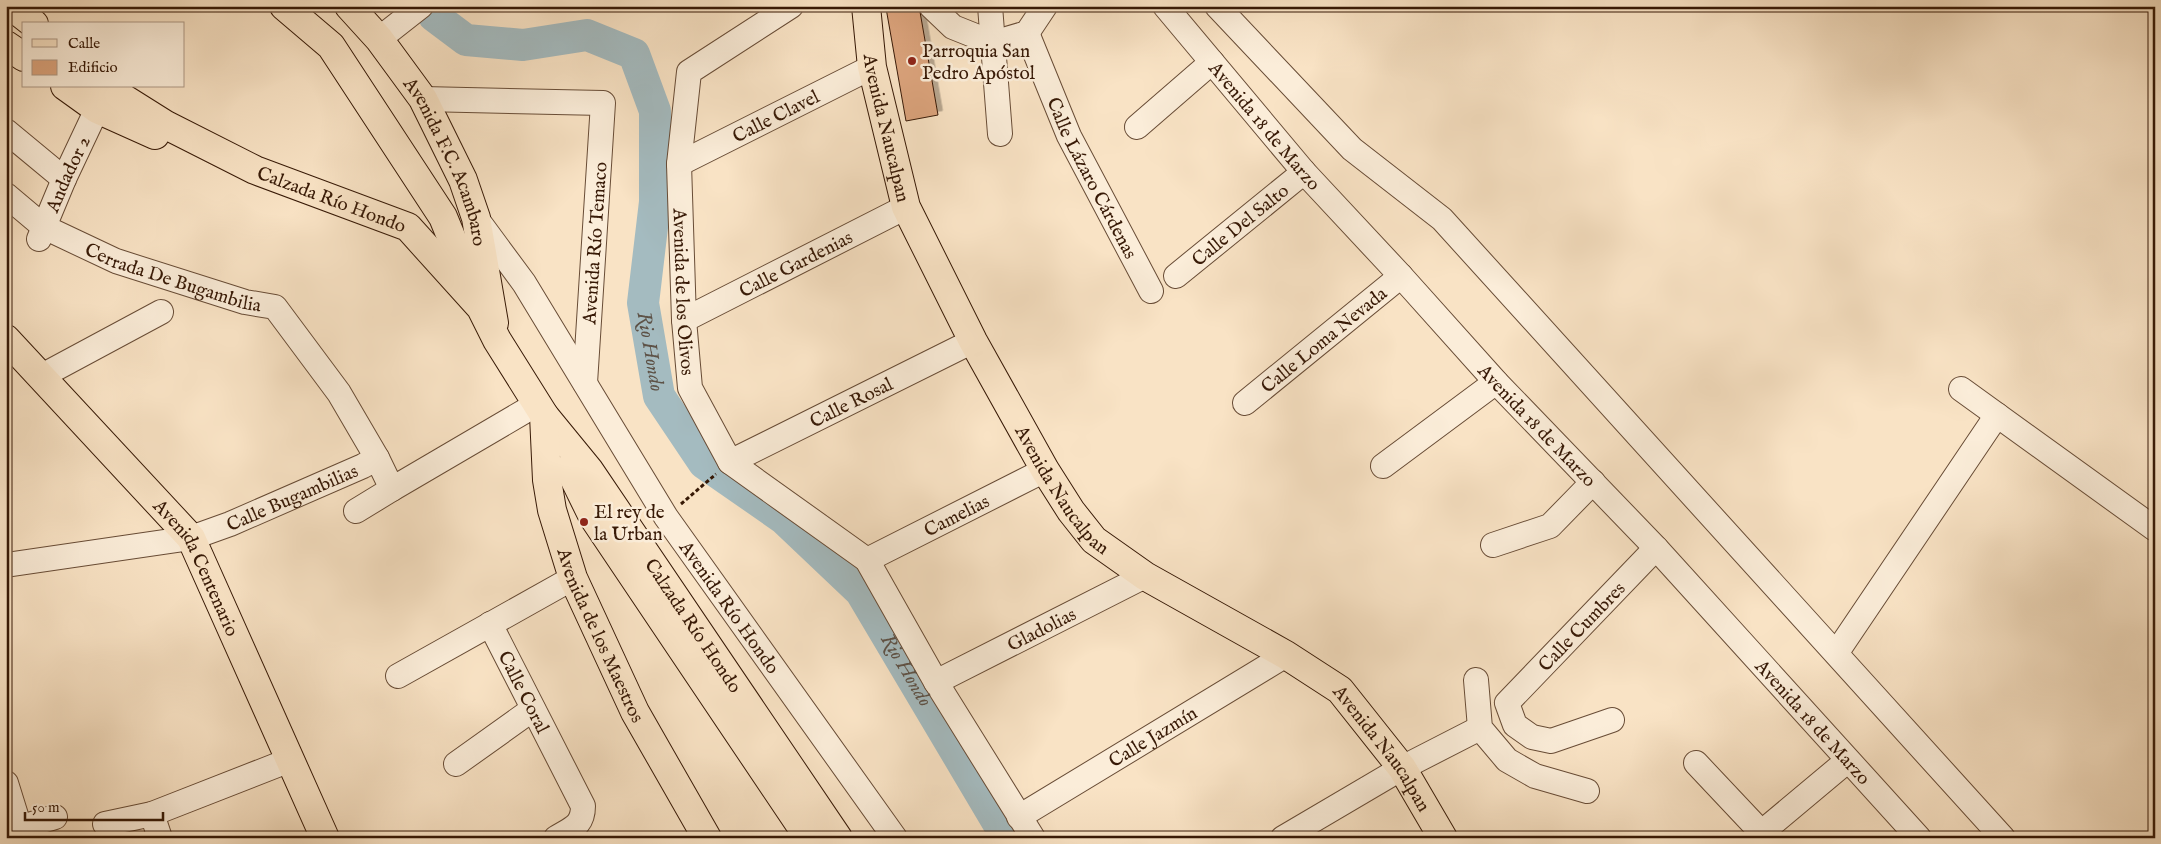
<svg xmlns="http://www.w3.org/2000/svg" width="2161" height="844" font-family="'IM FELL English',serif">
  <defs>
    <filter id="shadow"><feDropShadow dx="4.5" dy="-4.5" stdDeviation="0" flood-color="#0004"/></filter>
  </defs>
  <rect width="100%" height="100%" fill="#f9e3c5"/>
  <filter id="stains"><feTurbulence type="fractalNoise" baseFrequency=".004" numOctaves="4"/><feColorMatrix values="0 0 0 0 .2 0 0 0 0 .09 0 0 0 0 .02 0 0 0 .5 -.17"/></filter>
  <radialGradient id="worn" r=".72"><stop offset=".6" stop-color="#630" stop-opacity="0"/><stop offset="1" stop-color="#630" stop-opacity=".3"/></radialGradient>
  <g fill="none" stroke-linecap="round" stroke-linejoin="round">
    <!-- river -->
    <path stroke="#a4bbc0" stroke-width="32" id="s1" d="M430 6 434 16 466 40 523 45 587 35 634 54 655 111V202L643 303 659 396 704 463 783 518 861 592 1007 838"/>
  </g>
  <!-- building -->
  <path fill="#dca47d" stroke="#371906" filter="url(#shadow)" d="M895 6H919L938 115 906 121 886 8Z"/>
  <g fill="none" stroke-linecap="round" stroke-linejoin="round">
    <!-- minor casing -->
    <g stroke="#684c36" stroke-width="26">
      <g id="minor">
        <path id="s2" d="M791 6 689 72 679 164 684 320 690 388 730 462 867 560 936 682 1033 838"/>
        <path d="M931 6 953 27 993 43 1027 33 1045 6"/>
        <path d="M990 6 1000 134"/>
        <path id="s3" d="M1165 6 1304 172 1401 276 1496 382 1656 548 1919 838"/>
        <path d="M1217 6 1352 149 1442 219 2003 838"/>
        <path id="s4" d="M1027 33 1069 136 1151 291"/>
        <path d="M379 39 421 6"/>
        <path d="M423 99 603 103 585 383"/>
        <path d="M1137 127 1212 62"/>
        <path d="M6 131 64 179"/>
        <path id="s5" d="M679 164 872 67"/>
        <path id="s6" d="M6 195 44 227 116 261 245 302 275 307 339 393 377 458"/>
        <path id="s7" d="M476 218 524 283 666 517 895 838"/>
        <path id="s8" d="M39 239 64 179 97 109"/>
        <path id="s9" d="M1176 276 1304 172"/>
        <path id="s10" d="M684 320 906 207"/>
        <path d="M40 377 161 312"/>
        <path d="M1961 389 2155 529"/>
        <path id="s11" d="M1245 403 1401 276"/>
        <path id="s12" d="M730 462 973 341"/>
        <path d="M1383 466 1496 382"/>
        <path d="M356 511 392 489"/>
        <path d="M1493 545 1550 526 1593 482"/>
        <path id="s13" d="M867 560 1045 470"/>
        <path id="s14" d="M6 565 191 538 230 524 363 466 377 458 392 489 537 404"/>
        <path id="s15" d="M490 624 583 806C583 826 572 828 556 838"/>
        <path d="M1837 652 1997 415"/>
        <path d="M398 676 573 578"/>
        <path d="M1476 680 1480 728 1507 760 1535 776 1587 791"/>
        <path id="s16" d="M936 682 1145 576"/>
        <path id="s17" d="M1612 720 1551 741 1532 737 1515 725 1507 703 1656 548"/>
        <path d="M1696 763 1761 832"/>
        <path d="M456 764 533 709"/>
        <path d="M6 783 20 828"/>
        <path d="M152 814 160 838"/>
        <path id="s18" d="M1019 817 1286 655"/>
        <path d="M105 824 152 814 290 760"/>
        <path d="M6 832 55 817"/>
        <path d="M1283 838 1402 768 1480 728"/>
        <path d="M1755 838 1847 761"/>
      </g>
    </g>
    <!-- major casing -->
    <g stroke="#371906" stroke-width="30">
      <g id="major">
        <path d="M11 6 34 24"/>
        <path d="M284 6 331 46 443 217 473 290"/>
        <path id="s19" d="M349 6 379 39 423 99 463 180 476 218 494 323"/>
        <path id="s20" d="M866 6 872 67 906 207 973 341 1045 470 1071 511 1094 540 1145 576 1286 655 1340 690 1402 768 1443 838"/>
        <path d="M6 45 24 57"/>
        <path d="M65 86 97 109 155 135"/>
        <path id="s21" d="M104 86 166 125 255 170 408 227 481 308 497 340 544 415 589 470 838 838"/>
        <path id="s22" d="M6 339 191 538 325 838"/>
        <path id="s23" d="M544 415 547 480 552 510 573 578 635 712 707 838"/>
        <path d="M569 468 593 517 809 838"/>
      </g>
    </g>
    <!-- path -->
    <path stroke="#371906" stroke-width="3" stroke-dasharray="4 2.5" stroke-linecap="butt" d="M681 504 716 474"/>
    <!-- minor -->
    <use href="#minor" stroke="#fbedd9" stroke-width="24"/>
    <!-- major -->
    <use href="#major" stroke="#f9e3c5" stroke-width="28"/>
  </g>
  <!-- markers -->
  <g fill="#8f2418" stroke="#fbedd9" stroke-width="2">
    <circle cx="912" cy="61" r="5"/>
    <circle cx="584" cy="522" r="5"/>
  </g>
  <g text-anchor="middle" stroke-width="5" stroke-linejoin="round" paint-order="stroke">
    <!-- poi labels -->
    <g font-size="19" fill="#371906" stroke="#fbedd9" text-anchor="start">
      <text x="922" y="57">Parroquia San<tspan x="922" dy="22">Pedro Apóstol</tspan></text>
      <text x="594" y="518">El rey de<tspan x="594" dy="22">la Urban</tspan></text>
    </g>
    <!-- street labels -->
    <g font-size="19" fill="#371906" stroke="#fbedd9">
      <text dy="7" stroke="none"><textPath href="#s5" startOffset="108">Calle Clavel</textPath></text>
      <text dy="7" stroke="none"><textPath href="#s3" startOffset="156">Avenida 18 de Marzo</textPath></text>
      <text dy="7" stroke="none"><textPath href="#s20" startOffset="124">Avenida Naucalpan</textPath></text>
      <text dy="7" stroke="none"><textPath href="#s19" startOffset="186">Avenida F.C. Acambaro</textPath></text>
      <text dy="7" stroke="none"><textPath href="#s8" startOffset="71">Andador 2</textPath></text>
      <text dy="7" stroke="none"><textPath href="#s4" startOffset="159">Calle Lázaro Cárdenas</textPath></text>
      <text dy="7" stroke="none"><textPath href="#s21" startOffset="255">Calzada Río Hondo</textPath></text>
      <text dy="7" stroke="none"><textPath href="#s9" startOffset="82">Calle Del Salto</textPath></text>
      <text transform="translate(594 243) rotate(-86)" y="7">Avenida Río Temaco</text>
      <text dy="7" stroke="none"><textPath href="#s10" startOffset="125">Calle Gardenias</textPath></text>
      <text dy="7" stroke="none"><textPath href="#s6" startOffset="189">Cerrada De Bugambilia</textPath></text>
      <text dy="7" stroke="none"><textPath href="#s2" startOffset="342">Avenida de los Olivos</textPath></text>
      <text dy="7" stroke="none"><textPath href="#s11" startOffset="101">Calle Loma Nevada</textPath></text>
      <text dy="7" stroke="none"><textPath href="#s12" startOffset="135">Calle Rosal</textPath></text>
      <text dy="7" stroke="none"><textPath href="#s3" startOffset="561">Avenida 18 de Marzo</textPath></text>
      <text dy="7" stroke="none"><textPath href="#s20" startOffset="529">Avenida Naucalpan</textPath></text>
      <text dy="7" stroke="none"><textPath href="#s14" startOffset="296">Calle Bugambilias</textPath></text>
      <text dy="7" stroke="none"><textPath href="#s13" startOffset="100">Camelias</textPath></text>
      <text dy="7" stroke="none"><textPath href="#s22" startOffset="300">Avenida Centenario</textPath></text>
      <text dy="7" stroke="none"><textPath href="#s7" startOffset="465">Avenida Río Hondo</textPath></text>
      <text dy="7" stroke="none"><textPath href="#s21" startOffset="828">Calzada Río Hondo</textPath></text>
      <text dy="7" stroke="none"><textPath href="#s17" startOffset="235">Calle Cumbres</textPath></text>
      <text dy="7" stroke="none"><textPath href="#s16" startOffset="118">Gladolias</textPath></text>
      <text dy="7" stroke="none"><textPath href="#s23" startOffset="230">Avenida de los Maestros</textPath></text>
      <text dy="7" stroke="none"><textPath href="#s15" startOffset="76">Calle Coral</textPath></text>
      <text dy="7" stroke="none"><textPath href="#s3" startOffset="966">Avenida 18 de Marzo</textPath></text>
      <text dy="7" stroke="none"><textPath href="#s18" startOffset="156">Calle Jazmín</textPath></text>
      <text dy="7" stroke="none"><textPath href="#s20" startOffset="949">Avenida Naucalpan</textPath></text>
    </g>
    <!-- water labels -->
    <g font-size="20" font-style="italic" fill="#5d5247" stroke="#fbedd9">
      <text dy="7" stroke="none"><textPath href="#s1" startOffset="526">Rio Hondo</textPath></text>
      <text dy="7" stroke="none"><textPath href="#s1" startOffset="946">Rio Hondo</textPath></text>
    </g>
  </g>
  <!-- margin -->
  <rect width="2161" height="844" fill="none" stroke="#f9e3c5" stroke-width="25"/>
  <rect x="8" y="8" width="2146" height="829" fill="none" stroke="#371906" stroke-width="2.5"/>
  <rect x="12" y="12" width="2136" height="819" fill="none" stroke="#371906"/>
  <!-- legend -->
  <rect x="22" y="22" width="162" height="65" fill="#fbedd9" stroke="#ad9885"/>
  <rect x="32" y="39" width="25" height="8" fill="#f9e3c5" stroke="#ad9885"/>
  <text x="68" y="48" font-size="15" fill="#371906">Calle</text>
  <rect x="32" y="60" width="25" height="15" fill="#dca47d" stroke="#ad9885"/>
  <text x="68" y="72" font-size="15" fill="#371906">Edificio</text>
  <!-- scale -->
  <path d="M25 812v8h138v-8" fill="none" stroke="#371906" stroke-width="2.5"/>
  <text x="32" y="812" font-size="15" fill="#371906" stroke="#fbedd9" stroke-width="4" paint-order="stroke">50 m</text>
  <rect width="100%" height="100%" filter="url(#stains)"/>
  <rect width="100%" height="100%" fill="url(#worn)"/>
</svg>
